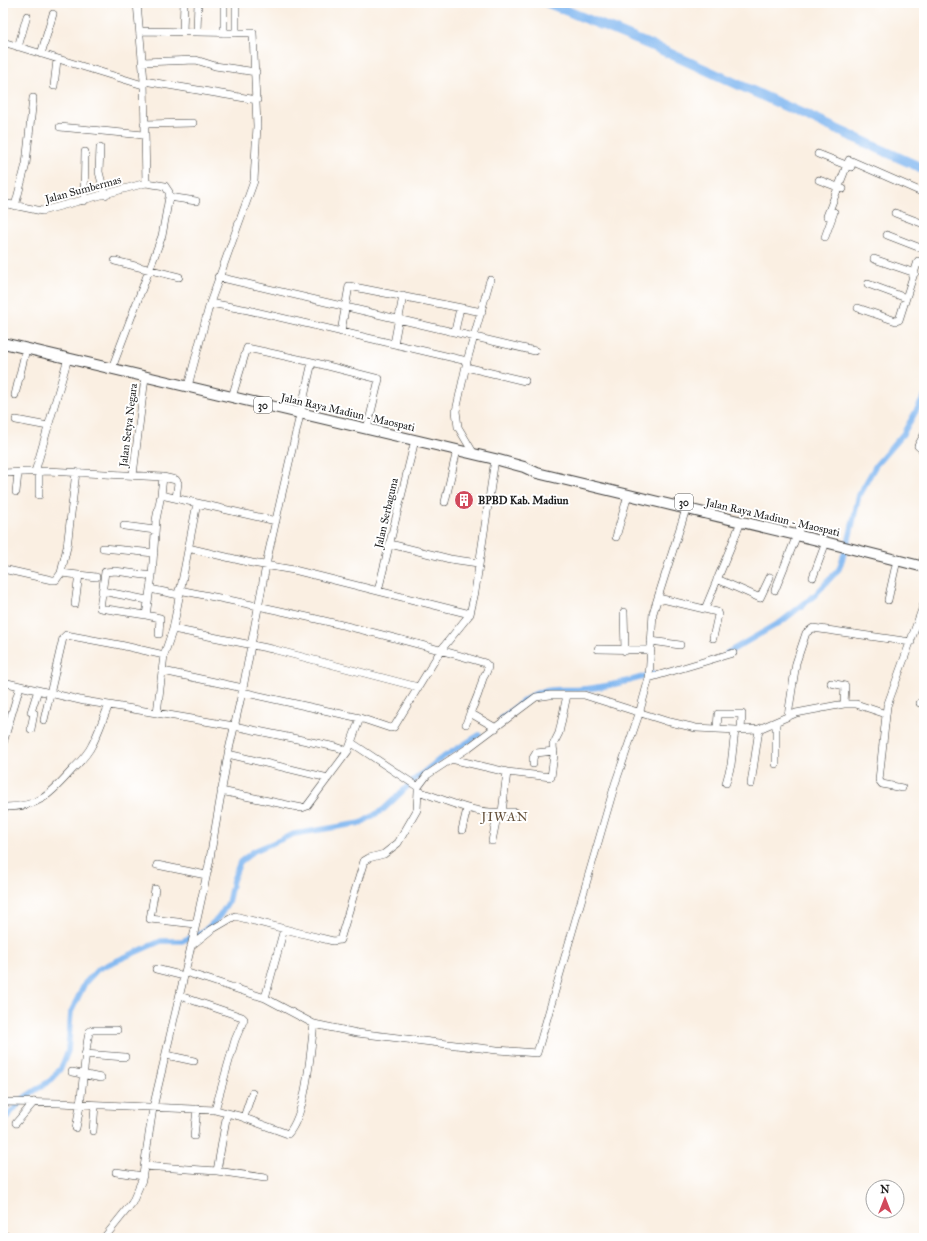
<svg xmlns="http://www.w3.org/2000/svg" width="927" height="1241" font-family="'IM FELL Great Primer',serif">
  <rect width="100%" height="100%" fill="#fff"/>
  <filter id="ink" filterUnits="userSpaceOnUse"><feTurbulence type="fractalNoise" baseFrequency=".025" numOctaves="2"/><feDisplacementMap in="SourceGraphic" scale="8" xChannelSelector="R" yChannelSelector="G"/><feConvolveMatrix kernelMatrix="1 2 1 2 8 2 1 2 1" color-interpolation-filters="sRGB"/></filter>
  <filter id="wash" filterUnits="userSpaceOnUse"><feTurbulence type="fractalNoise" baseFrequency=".012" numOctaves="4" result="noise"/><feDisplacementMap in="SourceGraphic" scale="16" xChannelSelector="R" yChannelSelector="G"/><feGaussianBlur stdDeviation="0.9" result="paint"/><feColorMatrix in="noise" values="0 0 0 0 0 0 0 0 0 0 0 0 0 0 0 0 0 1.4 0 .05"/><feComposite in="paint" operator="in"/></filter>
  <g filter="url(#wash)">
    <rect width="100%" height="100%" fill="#faefe2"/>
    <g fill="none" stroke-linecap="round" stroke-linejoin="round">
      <!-- canal -->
      <path stroke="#81b7f0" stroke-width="5.5" d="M727 653 781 622 815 595 839 569 849 539 859 495 876 465 903 434 924 397
        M502 718C513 710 524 698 537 693 553 687 567 691 583 689 607 687 630 681 653 674
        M413 781 440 759 479 735
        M3 1124 6 1118 25 1097 51 1080 61 1068 68 1051 71 1012 85 983 98 969 161 941H182L203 932 219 917 228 903 233 880 240 862 254 851 294 834 361 823 384 809 408 786"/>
      <!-- river -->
      <path stroke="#81b7f0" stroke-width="10" d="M548 3 662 50 924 169"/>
    </g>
  </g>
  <g filter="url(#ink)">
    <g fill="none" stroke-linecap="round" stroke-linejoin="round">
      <!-- minor casing -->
      <g stroke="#3d3c3a" stroke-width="8">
        <path id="minor" d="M140 31 253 33 257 126 254 181 210 303 188 386
          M183 31 184 3
          M197 31 198 3
          M224 33V3
          M236 33V3
          M3 42 143 85
          M18 47 27 16
          M41 54 53 14
          M142 62 196 60 215 66 256 72
          M144 81 257 100
          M54 86 57 60
          M144 124 193 123
          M60 127 144 135
          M100 148 99 172 105 195
          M818 154 851 167
          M819 180 843 189
          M169 197 196 201
          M84 201 85 152
          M3 203 42 211 146 183
          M15 206 26 164 33 98
          M895 213 924 224
          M827 216 849 160 924 193
          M887 235 923 249
          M825 237 834 212
          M874 259 915 273
          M115 261 179 277
          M218 277 535 351
          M868 284 906 298 918 261 924 264
          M210 303 248 310 467 361
          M858 308 896 321 899 320 906 298
          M455 331 460 308
          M341 332 349 286 482 312
          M394 344 403 296
          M466 367 525 381
          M112 368 162 236 169 197V192L165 186 146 183 144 81 137 3
          M15 395 26 349
          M232 397 247 348 312 362
          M16 420 48 426
          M924 435 918 446 924 451
          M474 454 458 427 456 411 467 361 490 280
          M35 472 68 358
          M3 473 47 471 163 477 176 480 178 483 176 498
          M133 475 145 377
          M16 492 18 473
          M39 495V471
          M161 495 163 477
          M445 502 457 450
          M197 503 276 521
          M124 526 155 530
          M616 537 628 495
          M390 544 450 559 478 563
          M103 548 154 553
          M188 548 252 563 294 570 470 614
          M923 562 924 556
          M3 569 52 580H56L61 573 96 577
          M61 573 67 547 76 472
          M152 576 146 615 160 618 159 634
          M813 577 826 542
          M717 579 760 598 770 577
          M150 589 179 595
          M179 590C282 610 384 633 485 663L488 666C488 671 485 674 483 678 480 690 476 701 470 713L496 728
          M775 590 799 530
          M102 591 147 600
          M378 591 415 440
          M658 598 717 612 718 615 713 638
          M888 600 897 560
          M75 604 79 575
          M705 609 741 522
          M624 612 625 651
          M146 615 100 608 105 572 115 571 152 576 156 520 161 495 197 503 173 629 164 655 157 713
          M173 629 272 649 418 687
          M651 641 680 645
          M598 649 651 650
          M163 671 243 688
          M649 678 733 653
          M3 682 84 701 109 705
          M831 683 845 686 844 704
          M242 692 360 718 390 728 394 727 441 650 470 614 475 592 495 459
          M920 703 924 704
          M788 716 796 663 806 633 813 628 911 642
          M44 720 63 638 66 635 120 645 164 655
          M776 722V764
          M466 724 470 713
          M31 729 34 713 31 712 38 690
          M717 729 718 714H742L741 730
          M3 743 20 686
          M352 743 418 787
          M228 754 328 778
          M451 759 507 772 551 777 554 755 553 745 559 733 567 695
          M533 764V758L536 753 554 751
          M507 772 502 812H515
          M726 783 731 765 735 730
          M751 784 759 729
          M902 788 882 784 879 780 887 706 924 604
          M221 791 302 808 307 806 348 751 360 718
          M3 811 6 807C41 807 51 793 73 769 80 762 88 754 92 745 99 732 103 718 109 705L234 726 336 747 348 751
          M502 812C472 814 446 800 418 791V787L427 775 468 748 536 697 550 695H584L666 721 696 728 737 730 759 729 796 713 844 704H856L886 714
          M462 830 467 809
          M492 841 498 812
          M157 865 206 875
          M155 889 150 919 196 924
          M191 946 211 930 235 916 300 933 333 941 340 940 364 861 369 858 384 854 398 843 417 810 418 791
          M156 969 184 976
          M185 972 265 998 314 1024 357 1033 497 1050 537 1053 615 784 639 714 649 678 653 613 686 509
          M180 996 242 1017 244 1019 235 1040 215 1110
          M265 998 284 929
          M85 1054 125 1057
          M166 1055 194 1061
          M72 1072 101 1078
          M3 1102 59 1103 215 1110 239 1116 288 1134C307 1112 310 1053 314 1024
          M244 1117 252 1093
          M16 1123 34 1102
          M76 1128C83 1096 83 1064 89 1032L92 1030H117
          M93 1131 95 1105
          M194 1136 197 1109
          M144 1166 217 1171 265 1178
          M217 1171 227 1113
          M116 1172 143 1176
          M3 1235 10 1238
          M104 1238 132 1203 142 1180 153 1108 193 938 209 864 228 754 243 688 268 555 312 362 379 379 367 429"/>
      </g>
      <!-- highway casing -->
      <g stroke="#3d3c3a" stroke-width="12">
        <path id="highway" d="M3 343 495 459 524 467 537 473 813 539 924 567"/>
      </g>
      <!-- minor -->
      <use href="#minor" stroke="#fff" stroke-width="7"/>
      <!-- highway -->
      <use href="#highway" stroke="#fff" stroke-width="10"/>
    </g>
  </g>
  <!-- icons -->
  <defs>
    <g id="building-disc" transform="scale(1)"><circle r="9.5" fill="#d1495b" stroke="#fff"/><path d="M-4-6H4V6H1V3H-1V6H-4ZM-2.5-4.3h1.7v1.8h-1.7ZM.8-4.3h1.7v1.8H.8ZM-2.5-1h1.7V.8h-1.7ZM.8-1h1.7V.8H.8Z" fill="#fff"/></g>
  </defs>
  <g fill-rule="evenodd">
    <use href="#building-disc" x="464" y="500"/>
  </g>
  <g text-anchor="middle" stroke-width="4" stroke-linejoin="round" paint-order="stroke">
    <!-- shield labels -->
    <g fill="#fff" stroke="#606060" stroke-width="1">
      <rect x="254" y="397" width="18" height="16" rx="3"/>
      <rect x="675" y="494" width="18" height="16" rx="3"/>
    </g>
    <g font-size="10" font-weight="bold" fill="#1c1c1c">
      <text x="263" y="409">30</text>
      <text x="684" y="506">30</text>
    </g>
    <!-- street labels -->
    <g font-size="11" fill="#1c1c1c" stroke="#fff">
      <text transform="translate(83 189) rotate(-15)" y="4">Jalan Sumbermas</text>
      <text transform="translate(348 412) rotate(13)" y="4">Jalan Raya Madiun - Maospati</text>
      <text transform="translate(128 425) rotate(-83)" y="4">Jalan Setya Negara</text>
      <text transform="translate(386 513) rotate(-77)" y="4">Jalan Serbaguna</text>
      <text transform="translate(773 517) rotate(13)" y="4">Jalan Raya Madiun - Maospati</text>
    </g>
    <!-- poi labels -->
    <g font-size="11" font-weight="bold" fill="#1c1c1c" stroke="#fff" text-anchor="start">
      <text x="478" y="504">BPBD Kab. Madiun</text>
    </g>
    <!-- quarter labels -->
    <g font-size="13" letter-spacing="1" fill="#64503a" stroke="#fff">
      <text x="505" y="821">JIWAN</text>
    </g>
  </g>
  <!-- margin -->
  <rect width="927" height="1241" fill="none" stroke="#fff" stroke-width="16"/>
  <!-- north arrow -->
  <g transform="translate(885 1199)"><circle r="19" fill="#ffffff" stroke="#a4a4a4"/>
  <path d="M0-3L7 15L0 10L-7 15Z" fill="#d1495b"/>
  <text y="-6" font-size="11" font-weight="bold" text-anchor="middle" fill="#1c1c1c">N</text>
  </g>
</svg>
